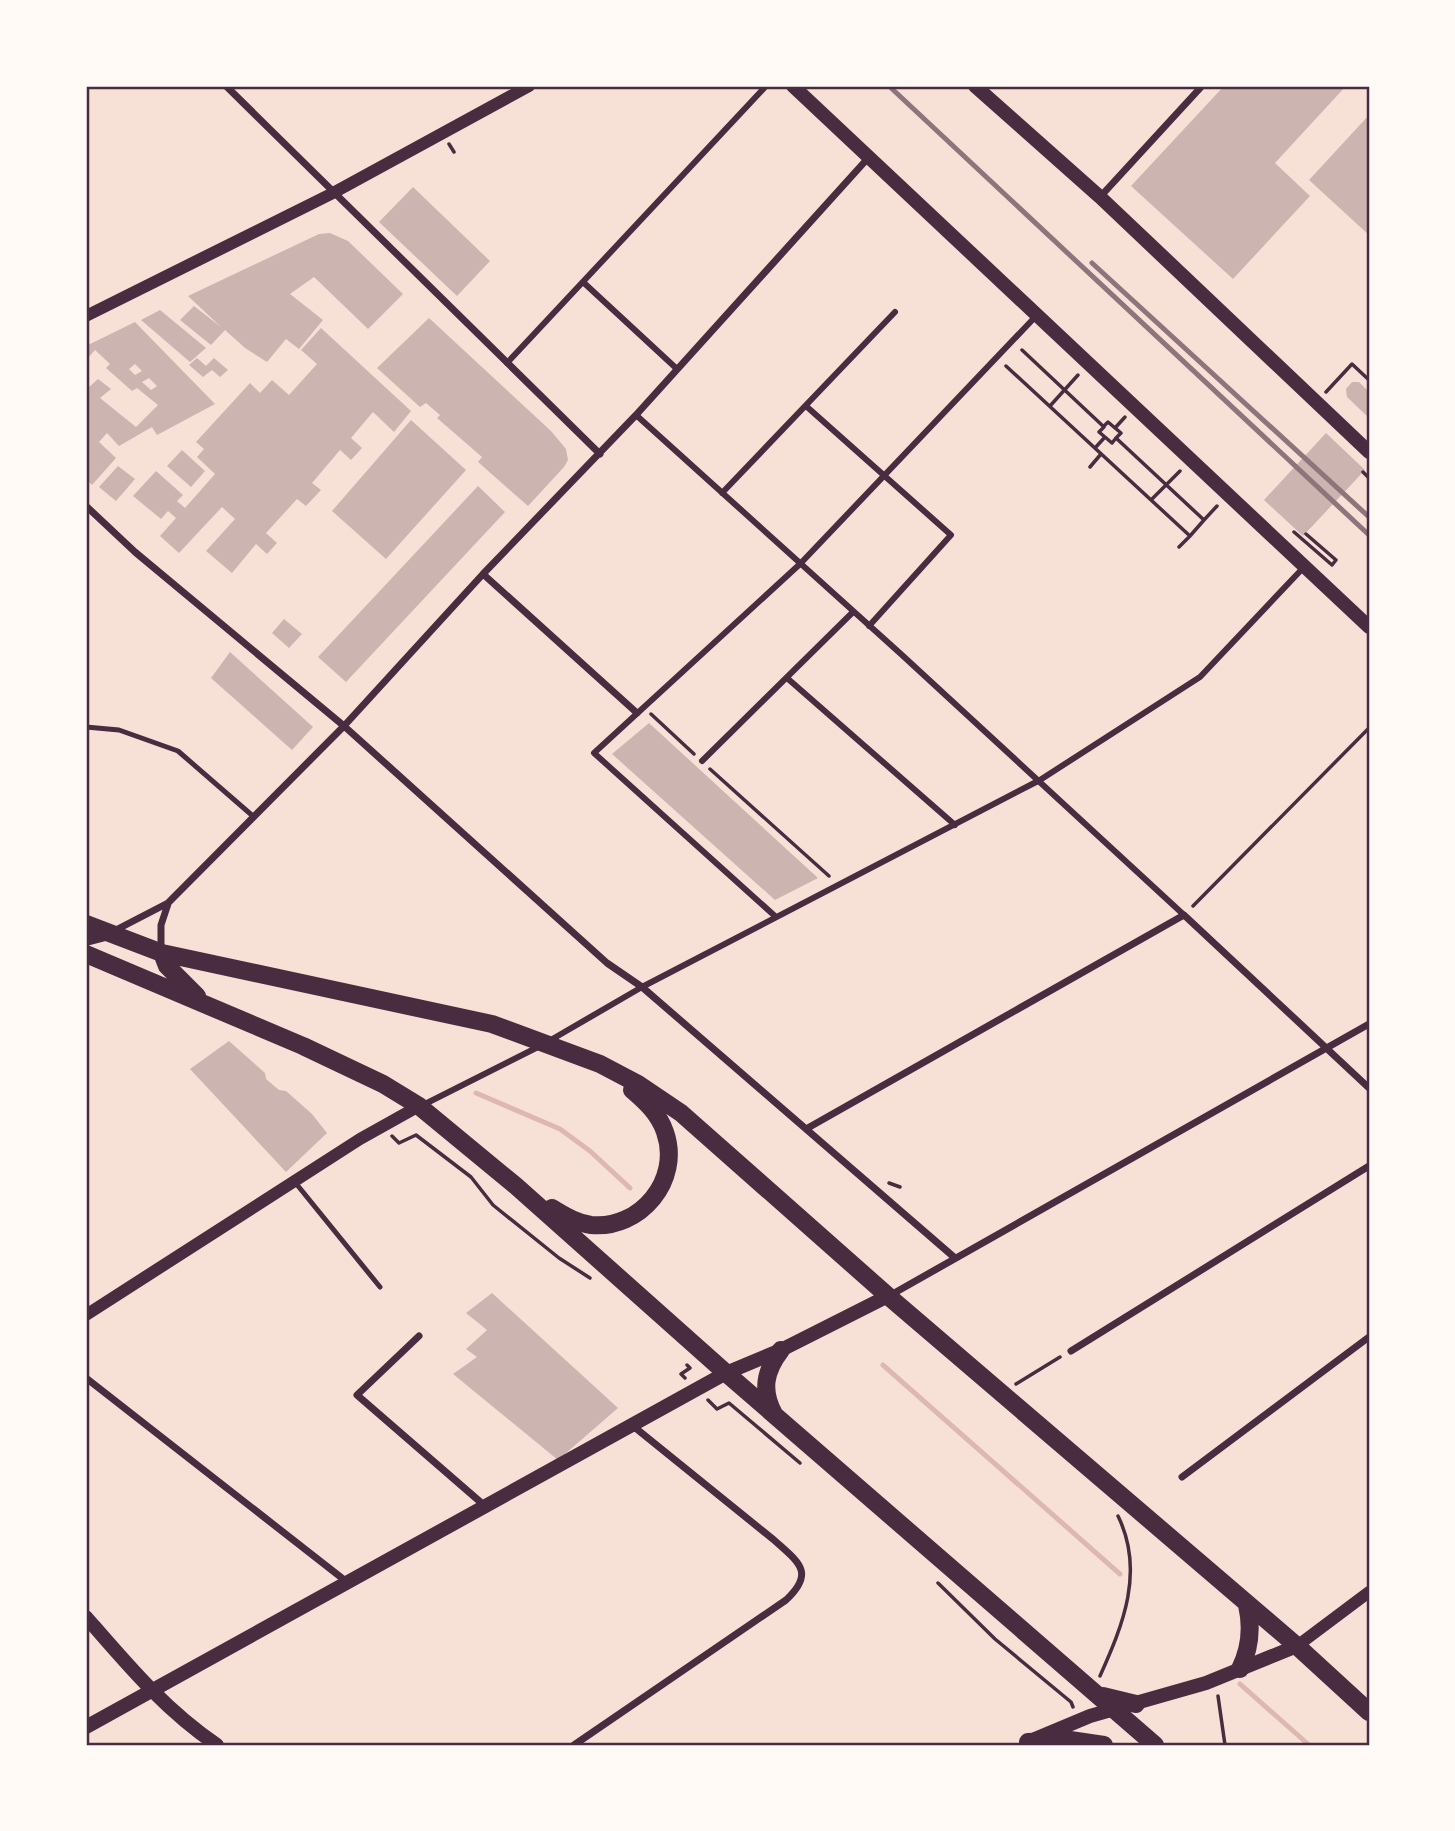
<svg xmlns="http://www.w3.org/2000/svg" width="1455" height="1831" font-family="'Noto Serif',serif">
  <rect width="100%" height="100%" fill="#f7e1d7"/>
  <g fill="none" stroke-linecap="round" stroke-linejoin="round">
    <!-- stream -->
    <path stroke="#dcb8b0" stroke-width="5" d="M476 1093 560 1129 590 1151 630 1188
      M883 1365 1120 1574
      M1240 1684 1309 1745"/>
  </g>
  <!-- building -->
  <path fill="#ccb4b1" fill-rule="evenodd" d="M1224 86H1346L1275 163 1310 196 1233 279 1131 186Z
    M1369 115V235L1309 180Z
    M413 187 490 261 457 296 379 222Z
    M330 233 348 241 403 294 368 329 314 277 290 294 323 320 299 349 286 339 267 362 245 348 225 330 211 345 180 320 194 306 221 327 188 296 319 234Z
    M160 310 206 348 190 362 141 320Z
    M429 318 551 431 566 449 568 460 564 467 528 506 478 462 482 457 437 418 440 415 426 403 420 407 377 368Z
    M135 322 215 404 157 435 152 427 119 446 107 433 99 442 116 458 92 485 86 479V387L88 388 98 379 111 389 100 398 136 427 158 405 137 388 132 391 106 368 110 364 95 350 86 360V346ZM135 364 142 371 135 375 129 369ZM149 378 157 386 151 390 142 382Z
    M321 328 411 411 394 432 373 412 351 438 362 448 351 460 340 450 312 483 321 490 306 506 297 499 266 533 277 543 267 554 256 544 232 573 206 551 235 519 222 507 179 553 160 536 176 518 168 511 161 519 133 496 156 471 183 495 177 501 185 508 215 474 197 457 204 449 196 442 250 383 260 393 272 380 289 395 317 364 301 350Z
    M197 358 206 366 214 358 228 370 220 377 212 370 203 377 189 365Z
    M1352 382H1359L1369 392V418L1347 397 1346 389Z
    M411 420 466 470 386 559 332 511Z
    M1326 433 1365 470 1303 536 1264 500Z
    M182 450 205 471 191 487 167 466Z
    M118 466 135 479 116 501 99 487Z
    M478 486 505 512 346 682 318 657Z
    M284 619 302 634 289 648 272 633Z
    M230 652 313 727 292 750 211 678Z
    M649 723 818 878 775 900 612 754Z
    M229 1041 265 1073 266 1079 279 1090 286 1091 312 1114 327 1133 286 1172 190 1069Z
    M492 1293 618 1408 558 1460 453 1374 477 1357 466 1349 487 1330 466 1313Z"/>
  <g fill="none" stroke-linecap="round" stroke-linejoin="round">
    <!-- path -->
    <path stroke="#4a2c40" stroke-width="3.5" d="M449 144 454 152
      M1022 350 1104 427
      M1006 366 1190 536 1204 520
      M1326 392 1352 364 1369 380
      M1050 406 1078 375
      M1104 426 1108 422 1121 433 1116 438
      M1104 427 1099 432 1112 443 1116 438
      M1115 428 1125 417
      M1116 438 1204 520 1217 506
      M1095 448 1105 437
      M1090 467 1101 454
      M1363 472 1369 478
      M1151 500 1180 471
      M1294 532 1332 565 1336 560 1306 534
      M1179 547 1190 536
      M651 714 694 754
      M710 769 829 876
      M1193 906 1369 728
      M392 1136 399 1143 416 1135 471 1177 493 1205 559 1258 590 1278
      M889 1183 900 1187
      M685 1378 681 1374 690 1368 687 1365
      M1016 1384 1060 1357
      M708 1400 717 1409 729 1403 800 1463
      M938 1583 995 1639 1071 1702 1073 1707
      M1100 1676C1123 1625 1145 1571 1118 1516
      M1218 1696 1225 1745"/>
    <!-- service -->
    <path stroke="#4a2c40" stroke-width="5" d="M86 727 119 730 178 751 254 817
      M294 1181 380 1287"/>
    <!-- pedestrian -->
    <path stroke="#4a2c40" stroke-width="6" d="M583 282 677 369
      M507 363 766 86
      M806 406 951 535 869 626
      M636 415 902 655 1184 915
      M722 493 895 312
      M787 678 955 825
      M702 761 853 612
      M776 917 594 753 800 564 1037 315
      M549 1041 642 987 1040 780 1200 677 1304 567
      M421 1106 540 1046"/>
    <!-- minor -->
    <path stroke="#4a2c40" stroke-width="7" d="M226 86 600 454
      M1100 197 1202 86
      M86 506 135 552 344 726 607 963 642 987 955 1258
      M483 574 637 713
      M112 932 168 903 344 726 483 574 636 415 869 157
      M161 950V925L168 904
      M806 1129 1184 915 1369 1088
      M889 1296 1369 1024
      M419 1336 357 1395 485 1506
      M1071 1351 1369 1166
      M86 1378 347 1582
      M1182 1477 1369 1337
      M574 1745 786 1600C816 1572 798 1562 774 1540L633 1426"/>
    <!-- tertiary -->
    <path stroke="#4a2c40" stroke-width="12" d="M86 316 333 193 529 86
      M86 940 109 934
      M86 1315 360 1139 419 1106
      M1297 1646 1369 1592"/>
    <!-- secondary -->
    <path stroke="#4a2c40" stroke-width="14" d="M793 86 1369 627
      M975 86 1100 197 1369 452
      M86 1617C126 1663 165 1710 217 1745
      M86 1727 726 1373 781 1350 888 1296
      M1035 1739 1090 1716 1206 1683 1297 1646"/>
    <!-- primary -->
    <path stroke="#4a2c40" stroke-width="18" d="M86 924 162 953 492 1024 600 1064 638 1084 681 1113 888 1296 1297 1646 1369 1712
      M162 953 167 966 197 996
      M86 954 303 1046 383 1084 419 1106 516 1186 726 1373 1155 1745
      M552 1208C564 1215 576 1223 591 1225 640 1230 682 1180 665 1132 659 1114 646 1102 632 1090
      M774 1414C761 1390 765 1371 781 1350
      M1240 1669C1250 1649 1252 1627 1247 1605
      M1103 1696 1136 1704
      M1028 1742 1070 1740 1104 1745"/>
    <!-- rail -->
    <path stroke="#8f747c" stroke-width="5" d="M889 86 1369 535
      M1092 263 1369 517"/>
  </g>
  <!-- border -->
  <rect width="1455" height="1831" fill="none" stroke="#fffaf5" stroke-width="175"/>
  <rect x="88" y="88" width="1280" height="1656" fill="none" stroke="#4a2c40" stroke-width="2.5"/>
</svg>
